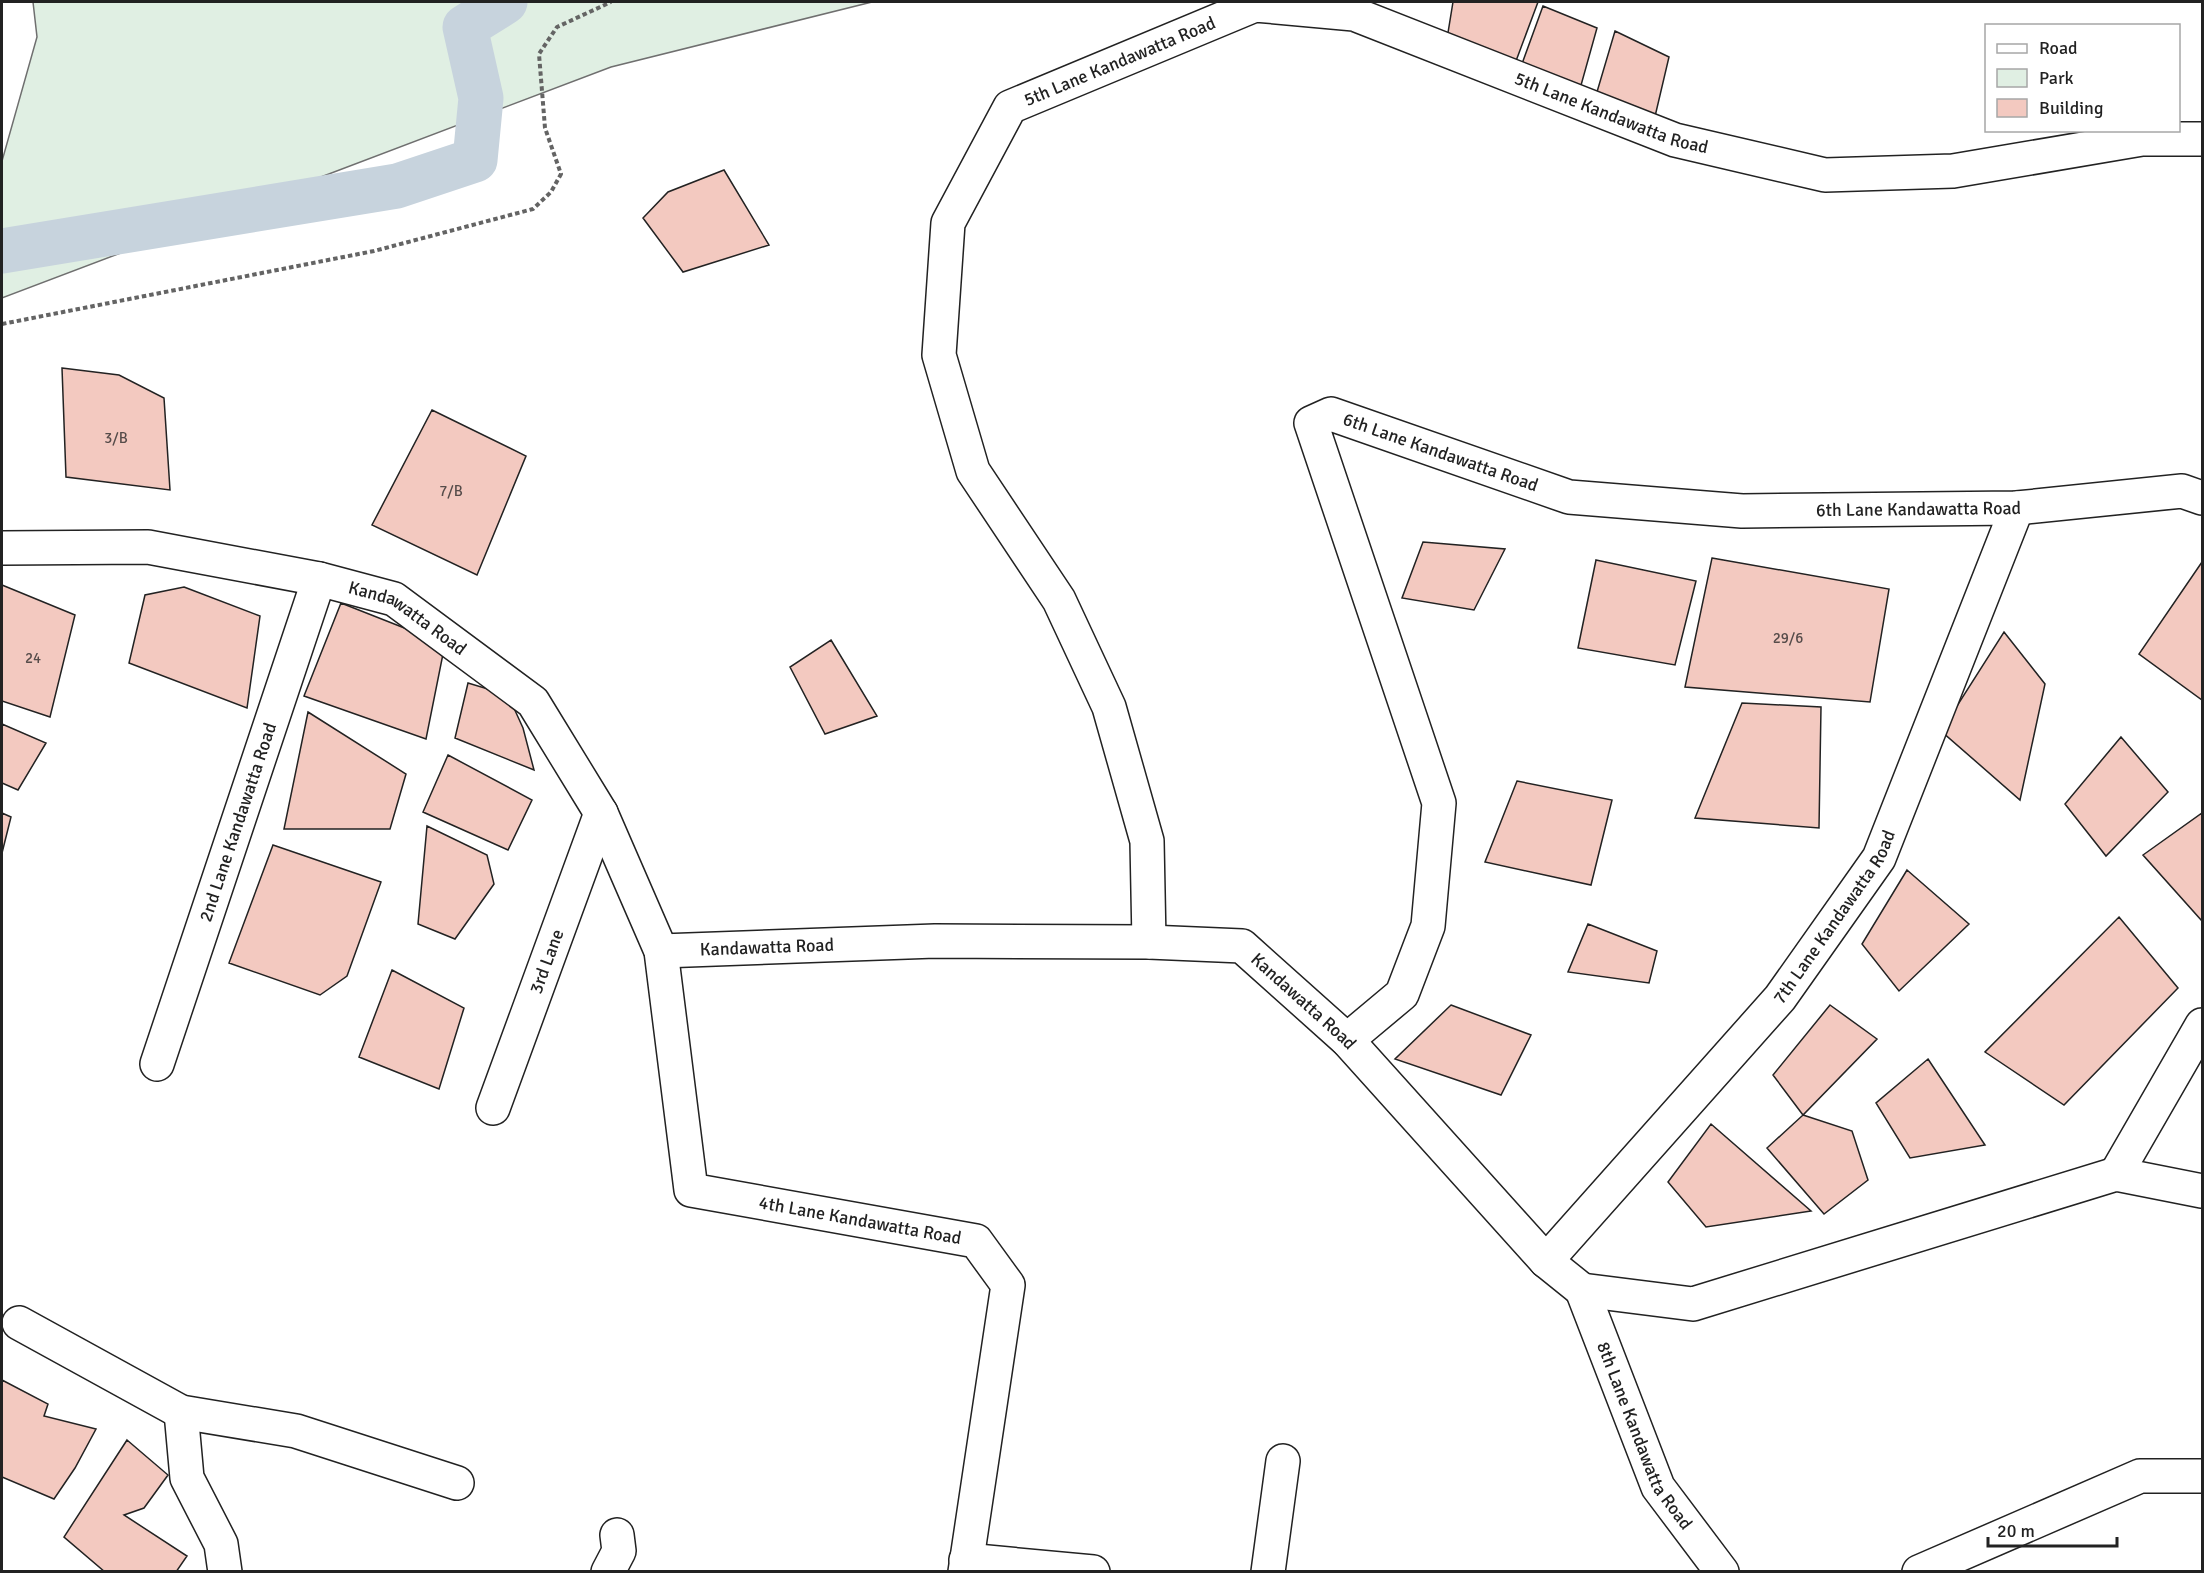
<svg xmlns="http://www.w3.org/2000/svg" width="2204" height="1573" font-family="Signika,sans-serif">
  <rect width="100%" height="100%" fill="#fff"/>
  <!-- green -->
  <path fill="#e0efe3" stroke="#6f6f6f" stroke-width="1.5" d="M33 2H872L611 67 2 298V161L37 37Z"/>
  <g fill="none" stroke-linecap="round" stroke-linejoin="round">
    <!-- canal -->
    <path stroke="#c7d3dd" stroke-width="45" d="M2 251 397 186 475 160 481 98 465 27 505 2"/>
  </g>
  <!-- building -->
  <path fill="#f3c9c0" stroke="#222" stroke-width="1.5" d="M1453 2H1538L1513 69 1446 45Z
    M1543 6 1597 28 1578 96 1519 72Z
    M1615 31 1669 57 1653 125 1594 102Z
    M724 170 769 245 683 272 643 218 668 192Z
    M62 368 119 375 164 398 170 490 66 477Z
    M432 410 526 456 477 575 372 525Z
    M1423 542 1505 549 1474 610 1402 598Z
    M1712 558 1889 589 1870 702 1685 687Z
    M1596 560 1696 581 1675 665 1578 648Z
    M2202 562V700L2139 654Z
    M2 585 75 615 50 717 2 701Z
    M184 587 260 616 247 708 129 663 145 595Z
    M341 603 445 644 426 739 304 696Z
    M2004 632 2045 684 2020 800 1941 731Z
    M831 640 877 716 825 734 790 667Z
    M468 683 508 695 523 728 534 770 455 738Z
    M1742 703 1821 707 1819 828 1695 818Z
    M308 712 406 774 390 829H284Z
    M2 724 46 743 18 790 2 783Z
    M2121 737 2168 792 2106 856 2065 804Z
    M448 755 532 800 508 850 423 812Z
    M1517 781 1612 800 1591 885 1485 862Z
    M2 813 11 817 2 853Z
    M2202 813V921L2143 855Z
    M427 826 487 855 494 884 455 939 418 924Z
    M273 845 381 882 347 976 320 995 229 963Z
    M1907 870 1969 924 1899 991 1862 944Z
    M2119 917 2178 988 2064 1105 1985 1052Z
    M1588 924 1657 951 1649 983 1568 972Z
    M392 970 464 1008 439 1089 359 1057Z
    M1451 1005 1531 1035 1501 1095 1395 1059Z
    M1830 1005 1877 1039 1803 1115 1773 1075Z
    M1928 1059 1985 1145 1910 1158 1876 1103Z
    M1803 1115 1852 1131 1868 1180 1824 1214 1767 1148Z
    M1711 1124 1811 1211 1706 1227 1668 1182Z
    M2 1380 48 1404 44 1416 96 1429 75 1468 54 1499 2 1477Z
    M127 1440 168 1475 144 1508 124 1515 187 1556 176 1572H105L64 1537Z"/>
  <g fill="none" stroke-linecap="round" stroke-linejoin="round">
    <!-- street casing -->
    <g stroke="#222" stroke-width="36">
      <g id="street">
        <path id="s1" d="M2 548 148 547 319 579 394 599 533 702 601 813 661 951 691 1190 976 1241 1008 1285 965 1572"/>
        <path id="s2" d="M1149 942 1147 841 1109 707 1059 600 973 471 939 355 948 223 1010 107 1255 5 1354 14 1675 140 1825 175 1953 171 2142 139H2202"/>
        <path id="s3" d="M661 951 935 941 1149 942 1242 946 1347 1040 1546 1261 1582 1290"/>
        <path id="s4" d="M1347 1040 1402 994 1428 926 1439 803 1311 423 1331 414 1569 497 1742 511 2017 508 2182 491 2202 498"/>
        <path id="s5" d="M157 1064 319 579"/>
        <path id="s6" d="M493 1108 601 813"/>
        <path d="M2116 1174 2202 1025"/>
        <path id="s7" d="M1546 1261 1780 998 1879 858 2017 508"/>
        <path d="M1582 1290 1693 1304 2116 1174 2202 1191"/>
        <path id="s8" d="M1582 1290 1658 1487 1722 1572"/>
        <path d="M19 1323 181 1412 296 1431 457 1483"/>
        <path d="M181 1412 187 1478 221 1544 225 1572"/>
        <path d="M966 1560 1093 1572"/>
        <path d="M608 1572 619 1551 617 1535"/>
        <path d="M1268 1572 1283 1461"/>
        <path d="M1919 1572 2140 1476H2202"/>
      </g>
    </g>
    <!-- path -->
    <path stroke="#646464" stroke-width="4" stroke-dasharray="4.5 3" stroke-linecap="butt" d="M2 324 374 251 533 209 551 192 561 174 545 128 539 54 557 27 611 2"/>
    <!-- street -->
    <use href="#street" stroke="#fff" stroke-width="33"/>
  </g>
  <g text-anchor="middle" stroke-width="4.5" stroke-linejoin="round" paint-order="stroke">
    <!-- number labels -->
    <g font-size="15" fill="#564c4a">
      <text x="116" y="443">3/B</text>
      <text x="451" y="496">7/B</text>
      <text x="1788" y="643">29/6</text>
      <text x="33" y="663">24</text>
    </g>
    <!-- street labels -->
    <g font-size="18" fill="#222" stroke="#fff">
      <text dy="6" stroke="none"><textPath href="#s2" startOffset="1017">5th Lane Kandawatta Road</textPath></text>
      <text dy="6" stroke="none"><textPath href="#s2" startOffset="1539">5th Lane Kandawatta Road</textPath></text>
      <text dy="6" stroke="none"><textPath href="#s4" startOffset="807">6th Lane Kandawatta Road</textPath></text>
      <text dy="6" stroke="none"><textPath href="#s4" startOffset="1293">6th Lane Kandawatta Road</textPath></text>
      <text dy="6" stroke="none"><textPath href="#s1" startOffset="418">Kandawatta Road</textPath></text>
      <text dy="6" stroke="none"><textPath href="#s5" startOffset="255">2nd Lane Kandawatta Road</textPath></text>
      <text dy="6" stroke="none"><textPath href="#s7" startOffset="450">7th Lane Kandawatta Road</textPath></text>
      <text dy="6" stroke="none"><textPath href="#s3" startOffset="106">Kandawatta Road</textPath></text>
      <text dy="6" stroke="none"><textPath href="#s6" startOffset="156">3rd Lane</textPath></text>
      <text dy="6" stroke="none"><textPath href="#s3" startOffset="664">Kandawatta Road</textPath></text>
      <text dy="6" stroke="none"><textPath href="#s1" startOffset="1264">4th Lane Kandawatta Road</textPath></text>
      <text dy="6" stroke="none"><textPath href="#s8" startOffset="159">8th Lane Kandawatta Road</textPath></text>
    </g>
  </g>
  <!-- border -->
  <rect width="2204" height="1573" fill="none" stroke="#222222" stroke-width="6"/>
  <!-- legend -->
  <rect x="1985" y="24" width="195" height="108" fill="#ffffff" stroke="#a7a7a7" stroke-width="1.5"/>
  <rect x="1997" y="44" width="30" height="9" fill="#ffffff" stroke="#a7a7a7" stroke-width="1.5"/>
  <text x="2039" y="54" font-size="18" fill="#222222">Road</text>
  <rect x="1997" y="69" width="30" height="18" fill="#e0efe3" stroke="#a7a7a7" stroke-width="1.5"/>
  <text x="2039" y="84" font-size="18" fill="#222222">Park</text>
  <rect x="1997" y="99" width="30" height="18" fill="#f3c9c0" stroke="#a7a7a7" stroke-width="1.5"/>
  <text x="2039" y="114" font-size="18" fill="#222222">Building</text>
  <!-- scale -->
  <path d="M1988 1537v9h129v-9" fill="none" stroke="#222222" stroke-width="3"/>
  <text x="1997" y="1537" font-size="18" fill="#222222" stroke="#ffffff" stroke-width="4.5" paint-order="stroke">20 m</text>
</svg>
